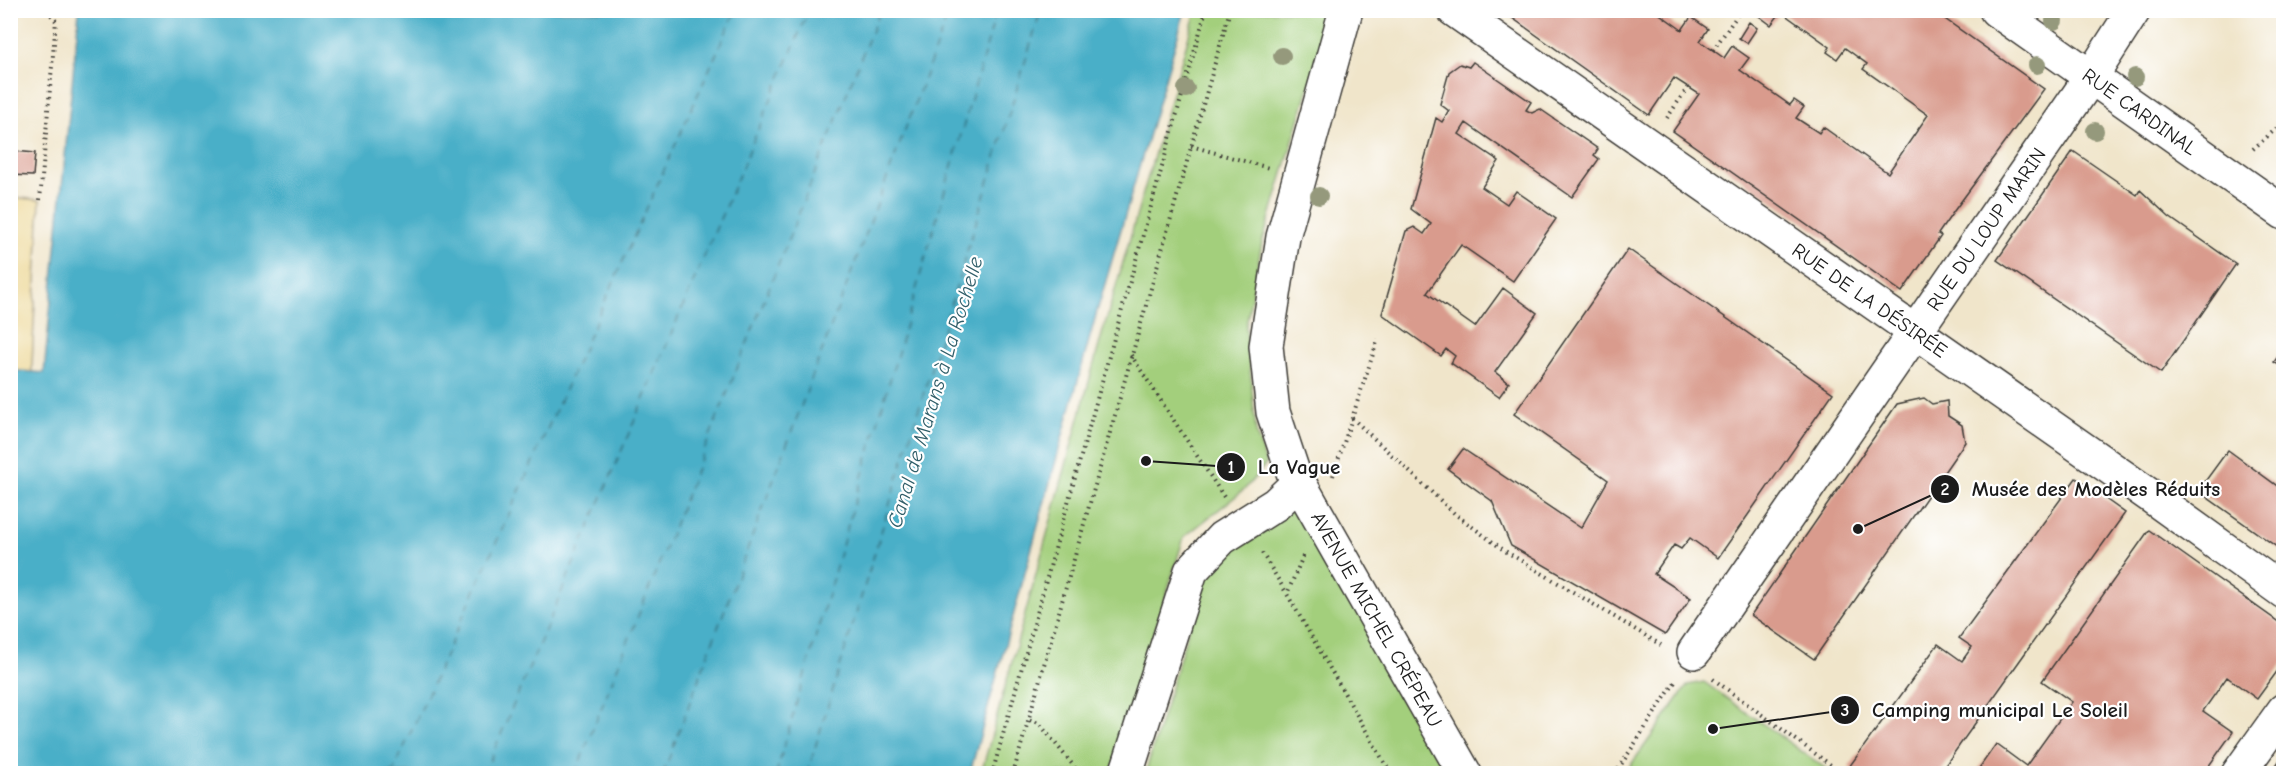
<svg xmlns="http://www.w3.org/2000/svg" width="2294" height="784" font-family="'Comic Neue',sans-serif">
  <rect width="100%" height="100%" fill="#fff"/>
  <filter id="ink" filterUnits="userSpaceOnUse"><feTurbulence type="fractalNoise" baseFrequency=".0167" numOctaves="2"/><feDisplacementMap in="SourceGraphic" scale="12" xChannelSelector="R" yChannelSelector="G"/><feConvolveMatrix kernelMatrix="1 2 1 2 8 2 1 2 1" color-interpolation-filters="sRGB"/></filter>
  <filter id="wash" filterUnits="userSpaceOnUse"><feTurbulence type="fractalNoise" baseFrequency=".008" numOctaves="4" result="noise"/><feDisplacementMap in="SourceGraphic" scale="24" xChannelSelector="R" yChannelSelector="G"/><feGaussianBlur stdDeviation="1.35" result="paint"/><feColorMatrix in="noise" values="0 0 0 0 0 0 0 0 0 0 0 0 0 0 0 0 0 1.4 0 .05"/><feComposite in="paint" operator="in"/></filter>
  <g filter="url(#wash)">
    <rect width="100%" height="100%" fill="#f0e5ca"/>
    <!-- green -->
    <path fill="#a3cf7b" stroke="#60764c" stroke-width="1.5" d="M1196 11H1332L1262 243 1246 326 1256 432 1266 464 1245 489 1184 537 1111 773 981 774 1101 338Z
      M1292 472 1465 773 1145 774 1205 574Z
      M1704 682 1832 773H1625L1688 685Z"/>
    <!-- sand -->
    <path fill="#eeda9e" stroke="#857b5d" stroke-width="1.5" d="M10 197 40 200 25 507 10 506Z"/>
    <!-- water -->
    <path fill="#49afc8" stroke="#326672" stroke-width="1.5" d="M79 11H1185L1096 315 970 773H11V370L44 373Z"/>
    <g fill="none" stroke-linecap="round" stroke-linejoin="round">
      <!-- ferry -->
      <path stroke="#305e69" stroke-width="1.5" stroke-dasharray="8 6" stroke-linecap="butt" d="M392 774 736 10
        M484 774 809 10
        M575 774 880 10
        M663 774 950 10
        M776 774 997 10
        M807 774 1041 10"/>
    </g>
    <g id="blocks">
      <!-- building -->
      <path fill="#d99b8d" d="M1501 10H1654L1682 30 1691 17 1708 29 1700 41 1724 58 1732 46 1749 58 1740 70 1790 105 1794 100 1804 107 1796 118 1819 133 1823 127 1888 173 1928 115 1863 69 1867 64 1845 48 1837 59 1827 52 1830 47 1781 12 1771 25 1755 13 1757 10H1932L2044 89 1954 211 1938 234 1941 236 1902 292 1673 131 1699 94 1674 78 1649 115Z
        M1749 22 1757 28 1747 43 1739 38Z
        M1473 62 1531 102 1526 110 1532 113 1540 109 1598 149 1594 155 1599 159 1572 197 1466 123 1459 134 1499 161 1482 187 1507 204 1516 191 1556 219 1513 281 1461 245 1427 293 1475 327 1503 288 1537 313 1495 372 1509 383 1499 397 1451 363 1455 356 1446 349 1441 356 1382 314 1406 231 1414 227 1424 234 1431 224 1411 209 1436 118 1442 122 1449 111 1440 104 1449 72 1460 64 1469 67Z
        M14 151 35 153 33 176 10 175V155L14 156Z
        M2073 151 2137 195 2140 190 2169 217 2236 264 2161 373 1997 260Z
        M1628 249 1833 393 1718 558 1690 538 1681 549 1674 545 1654 574 1691 598 1665 635 1511 546 1492 501 1448 469 1463 449 1581 528 1608 480 1514 414Z
        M2284 348V368L2274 362Z
        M1924 398 1932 404 1947 401 1948 416 1962 425 1965 442 1814 659 1751 615 1897 404Z
        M2228 450 2284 491V552L2198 491Z
        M2076 478 2125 513 1939 774H1858L1849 767 1938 644 1962 661 1972 647 1959 638Z
        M2149 530 2284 626V662L2257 699 2227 677 2203 711 2233 732 2203 774H1975L1996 744 2026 766 2072 702 2042 681Z
        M2284 754V774H2270Z"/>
    </g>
  </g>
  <g filter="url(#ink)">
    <use href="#blocks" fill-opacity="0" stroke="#3c3a36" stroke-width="1.5"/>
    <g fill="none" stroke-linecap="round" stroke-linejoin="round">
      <!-- minor casing -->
      <g stroke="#3c3a36" stroke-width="36">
        <g id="minor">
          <path id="s1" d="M1346 10 1283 237 1266 346 1273 412 1293 472 1465 774"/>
          <path id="s2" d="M1454 10 2152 497 2284 592"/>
          <path id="s3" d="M1996 10 2284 213"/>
          <path id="s4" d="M1694 652 2091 77 2134 10"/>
          <path d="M1126 774 1191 571 1222 538 1276 504 1299 482"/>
          <path d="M2238 774 2284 710"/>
        </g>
      </g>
      <!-- path -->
      <path stroke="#3c3a36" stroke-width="4" stroke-dasharray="1.5 4.5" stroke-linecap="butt" d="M1713 50 1741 10
        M1667 118 1688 87
        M1191 146 1269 168
        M2253 149 2284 122
        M40 200 56 21 47 10
        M1131 355 1224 497
        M1352 418 1455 514 1505 551 1661 645
        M1333 476 1378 339
        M1262 553 1287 594
        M1303 556 1287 594 1391 774
        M1713 679 1843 774
        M1030 720 1039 723 1080 774
        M992 774 1206 10
        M1013 774 1230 10
        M1615 774 1677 679"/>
      <!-- minor -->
      <use href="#minor" stroke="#fff" stroke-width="33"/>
    </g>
    <!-- trees -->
    <g fill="#95997c">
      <circle cx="2054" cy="21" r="9"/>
      <circle cx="1282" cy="56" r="9"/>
      <circle cx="2037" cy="65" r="9"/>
      <circle cx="2135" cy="77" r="9"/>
      <circle cx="1186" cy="89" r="9"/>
      <circle cx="2095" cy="131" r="9"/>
      <circle cx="1319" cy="196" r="9"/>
    </g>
  </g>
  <g text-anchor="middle" stroke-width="4.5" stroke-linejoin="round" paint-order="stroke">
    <!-- street labels -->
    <g font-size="20" fill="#1c1c1c" stroke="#fff">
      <text dy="7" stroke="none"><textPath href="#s3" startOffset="176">RUE CARDINAL</textPath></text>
      <text dy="7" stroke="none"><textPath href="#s4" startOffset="514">RUE DU LOUP MARIN</textPath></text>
      <text dy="7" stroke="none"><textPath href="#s2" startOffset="507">RUE DE LA DÉSIRÉE</textPath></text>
      <text dy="7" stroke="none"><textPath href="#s1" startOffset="645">AVENUE MICHEL CRÉPEAU</textPath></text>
    </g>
    <!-- water labels -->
    <g font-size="21" font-style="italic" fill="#305e69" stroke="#fff">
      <text transform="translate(935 392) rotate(-73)" y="7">Canal de Marans à La Rochelle</text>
    </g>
  </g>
  <!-- callouts -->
  <path fill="none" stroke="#1c1c1c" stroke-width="2" d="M1146 461L1231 467M1858 529L1945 489M1713 729L1845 710"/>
  <g fill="#1c1c1c" stroke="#fff" stroke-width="2">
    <circle cx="1146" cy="461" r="6"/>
    <circle cx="1858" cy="529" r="6"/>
    <circle cx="1713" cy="729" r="6"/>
    <circle cx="1231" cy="467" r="15"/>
    <circle cx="1945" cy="489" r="15"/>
    <circle cx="1845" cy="710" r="15"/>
  </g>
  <g font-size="18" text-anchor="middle" font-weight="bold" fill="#fff">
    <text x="1231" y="473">1</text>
    <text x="1945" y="495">2</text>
    <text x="1845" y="716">3</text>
  </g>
  <g font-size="21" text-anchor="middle" font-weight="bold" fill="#1c1c1c" stroke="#fff" stroke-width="4.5" stroke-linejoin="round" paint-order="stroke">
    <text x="1299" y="474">La Vague</text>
    <text x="2096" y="496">Musée des Modèles Réduits</text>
    <text x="2000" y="717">Camping municipal Le Soleil</text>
  </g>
  <!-- margin -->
  <rect width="2294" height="784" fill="none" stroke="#fff" stroke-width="36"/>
</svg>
